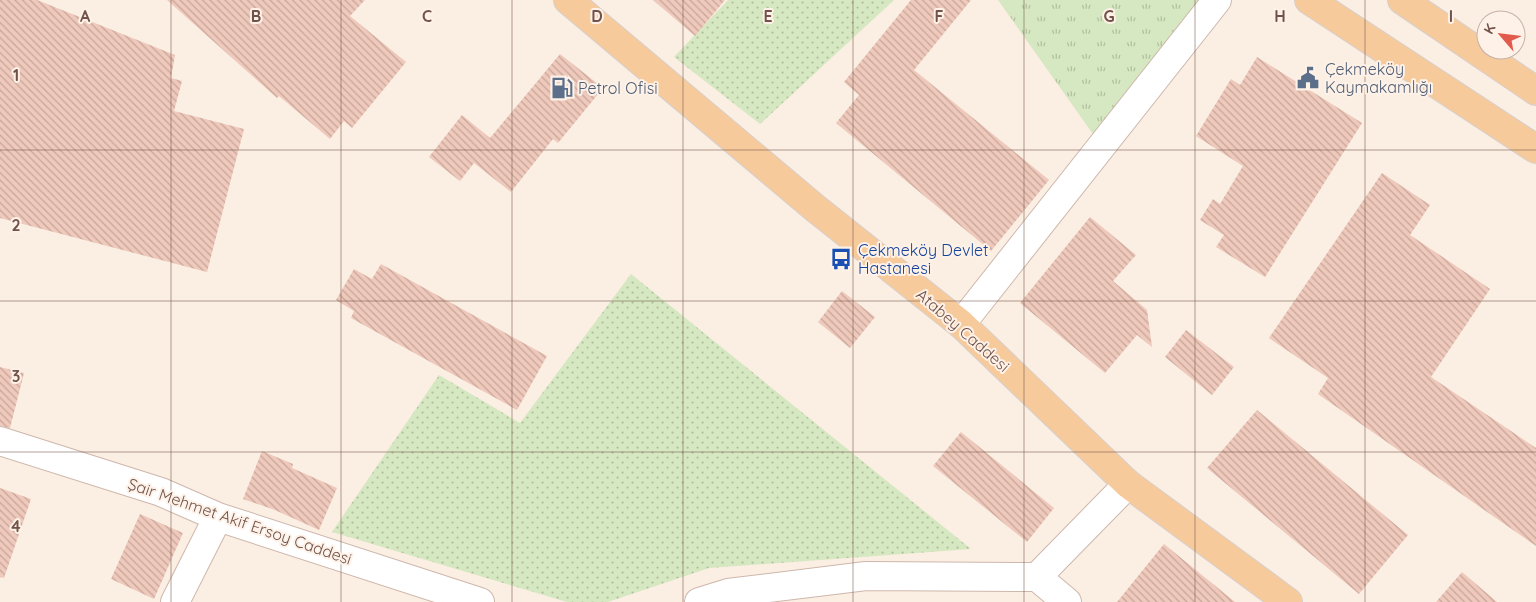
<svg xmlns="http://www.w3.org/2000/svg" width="1536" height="602" font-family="Quicksand,sans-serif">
  <defs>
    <pattern id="grass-dots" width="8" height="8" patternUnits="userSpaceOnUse" patternTransform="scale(1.25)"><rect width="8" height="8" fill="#d6e8c1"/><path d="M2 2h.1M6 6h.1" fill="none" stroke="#b2bf9f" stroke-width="1.8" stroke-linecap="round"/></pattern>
    <pattern id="park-tufts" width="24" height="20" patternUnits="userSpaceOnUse" patternTransform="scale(1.25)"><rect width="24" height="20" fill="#d6e8c1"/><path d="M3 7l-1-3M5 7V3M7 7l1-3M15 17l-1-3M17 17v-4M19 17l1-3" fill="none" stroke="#b2bf9f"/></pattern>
    <pattern id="building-back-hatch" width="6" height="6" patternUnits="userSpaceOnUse" patternTransform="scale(1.25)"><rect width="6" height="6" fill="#efc9bb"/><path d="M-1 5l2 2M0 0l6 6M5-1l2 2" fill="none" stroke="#c6a69a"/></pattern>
  </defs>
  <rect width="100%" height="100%" fill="#fbeee2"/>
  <!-- grass -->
  <path fill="url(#grass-dots)" d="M728 0H894L760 124 674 57Z
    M631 274 971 549 709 568 608 602H567L332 532 439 375 520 423Z"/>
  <!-- park -->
  <path fill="url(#park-tufts)" d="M998 0H1211L1105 151Z"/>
  <!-- building -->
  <path fill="url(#building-back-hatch)" d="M0 0H37L175 55 171 78 182 81 174 111 244 129 207 272 0 218Z
    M167 0H365L350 16 406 62 352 128 344 121 330 139 279 96 277 98Z
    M653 0H725L695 36Z
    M911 0H971L914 70 1049 180 991 251 836 123 859 95 844 82Z
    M560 54 603 88 558 143 553 139 511 192 474 163 460 181 429 157 462 115 490 138Z
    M1257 57 1362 123 1265 277 1216 247 1224 235 1200 220 1213 199 1220 204 1243 166 1196 136 1231 79 1240 85Z
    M1382 173 1430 205 1410 235 1490 289 1431 377 1536 448V546L1318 394 1328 378 1269 338Z
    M1090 217 1136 255 1113 281 1147 310 1152 347 1137 335 1105 373 1020 303Z
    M381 264 547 356 517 410 351 318 354 311 336 300 354 269 372 279Z
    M842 291 875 317 850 348 818 322Z
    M1186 330 1234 367 1212 395 1165 357Z
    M0 367 24 373 10 428 0 426Z
    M1257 410 1408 535 1359 594 1207 468Z
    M961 432 1054 508 1027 542 933 466Z
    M262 451 293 464 292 468 337 488 319 530 275 510 243 499Z
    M0 488 31 499 4 578 0 577Z
    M140 514 183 533 154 599 111 579Z
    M1164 544 1235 602H1117Z
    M1462 572 1497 602H1436Z"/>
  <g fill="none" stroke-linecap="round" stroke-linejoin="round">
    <!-- minor casing -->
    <g stroke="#ceb7ac" stroke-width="30">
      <path id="minor" d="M961 324 1217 0
        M0 441 161 492 218 517 480 602
        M1037 577 1067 602
        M175 602 218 517
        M699 602 728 593 866 576 1037 577 1128 484"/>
    </g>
    <!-- major casing -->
    <g stroke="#d7cfcc" stroke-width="30">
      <path id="major" d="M568 0 815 208 961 324 1128 484 1288 602
        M1309 0 1536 149
        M1402 0 1536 91"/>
    </g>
    <!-- minor -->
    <use href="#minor" stroke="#fff" stroke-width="28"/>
    <!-- major -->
    <use href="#major" stroke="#f7ca9c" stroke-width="28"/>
  </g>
  <!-- grid -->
  <path fill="none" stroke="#71534a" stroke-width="1" stroke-opacity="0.55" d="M171 0V602M341 0V602M512 0V602M683 0V602M853 0V602M1024 0V602M1195 0V602M1365 0V602M0 150H1536M0 301H1536M0 452H1536"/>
  <!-- icons -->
  <defs>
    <g id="civic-bare" transform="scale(1.725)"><path d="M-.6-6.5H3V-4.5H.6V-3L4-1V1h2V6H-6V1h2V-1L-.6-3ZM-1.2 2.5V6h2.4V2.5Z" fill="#5c6f8a" stroke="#fef2e8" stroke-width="2.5" paint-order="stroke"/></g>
    <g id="fuel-bare" transform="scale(1.725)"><path d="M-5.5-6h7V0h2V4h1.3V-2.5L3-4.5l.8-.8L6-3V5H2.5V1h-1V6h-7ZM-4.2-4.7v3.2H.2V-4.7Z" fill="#5c6f8a" stroke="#fef2e8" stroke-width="2.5" paint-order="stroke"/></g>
    <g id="bus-bare" transform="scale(1.725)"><path d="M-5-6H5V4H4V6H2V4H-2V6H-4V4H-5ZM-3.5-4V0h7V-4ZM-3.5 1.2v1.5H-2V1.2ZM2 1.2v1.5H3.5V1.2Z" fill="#1a4fb4" stroke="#fef2e8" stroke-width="2.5" paint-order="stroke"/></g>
  </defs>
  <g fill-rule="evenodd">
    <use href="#civic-bare" x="1308" y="78"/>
    <use href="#fuel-bare" x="562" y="88"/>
    <use href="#bus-bare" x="841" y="259"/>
  </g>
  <g text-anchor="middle" stroke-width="4" stroke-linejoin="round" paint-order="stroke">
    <!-- service labels -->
    <g font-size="16" fill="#4e5e75" stroke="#fef2e8" text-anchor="start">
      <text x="1325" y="75">Çekmeköy<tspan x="1325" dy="18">Kaymakamlığı</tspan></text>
      <text x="578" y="94">Petrol Ofisi</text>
    </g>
    <!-- transit labels -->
    <g font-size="16" fill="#164399" stroke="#fef2e8" text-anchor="start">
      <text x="858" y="256">Çekmeköy Devlet<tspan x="858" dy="18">Hastanesi</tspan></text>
    </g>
    <!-- street labels -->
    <g font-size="16" fill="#71534a" stroke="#fef2e8">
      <text transform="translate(963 330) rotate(41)" y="6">Atabey Caddesi</text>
      <text transform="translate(240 521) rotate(19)" y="6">Şair Mehmet Akif Ersoy Caddesi</text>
    </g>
  </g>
  <g font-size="16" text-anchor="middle" font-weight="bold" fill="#71534a" stroke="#fef2e8" stroke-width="4" stroke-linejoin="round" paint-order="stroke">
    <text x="85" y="22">A</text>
    <text x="256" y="22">B</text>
    <text x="427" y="22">C</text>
    <text x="597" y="22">D</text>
    <text x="768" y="22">E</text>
    <text x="939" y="22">F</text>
    <text x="1109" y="22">G</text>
    <text x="1280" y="22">H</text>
    <text x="1451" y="22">I</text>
    <text x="16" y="81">1</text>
    <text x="16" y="231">2</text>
    <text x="16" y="382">3</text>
    <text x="16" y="532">4</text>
  </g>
  <!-- north arrow -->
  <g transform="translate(1501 35) rotate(298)"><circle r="24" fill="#fef2e8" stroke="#c6b2a9"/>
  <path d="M0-4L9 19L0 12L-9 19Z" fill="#e15a4b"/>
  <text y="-8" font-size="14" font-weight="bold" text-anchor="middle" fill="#71534a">K</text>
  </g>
</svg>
